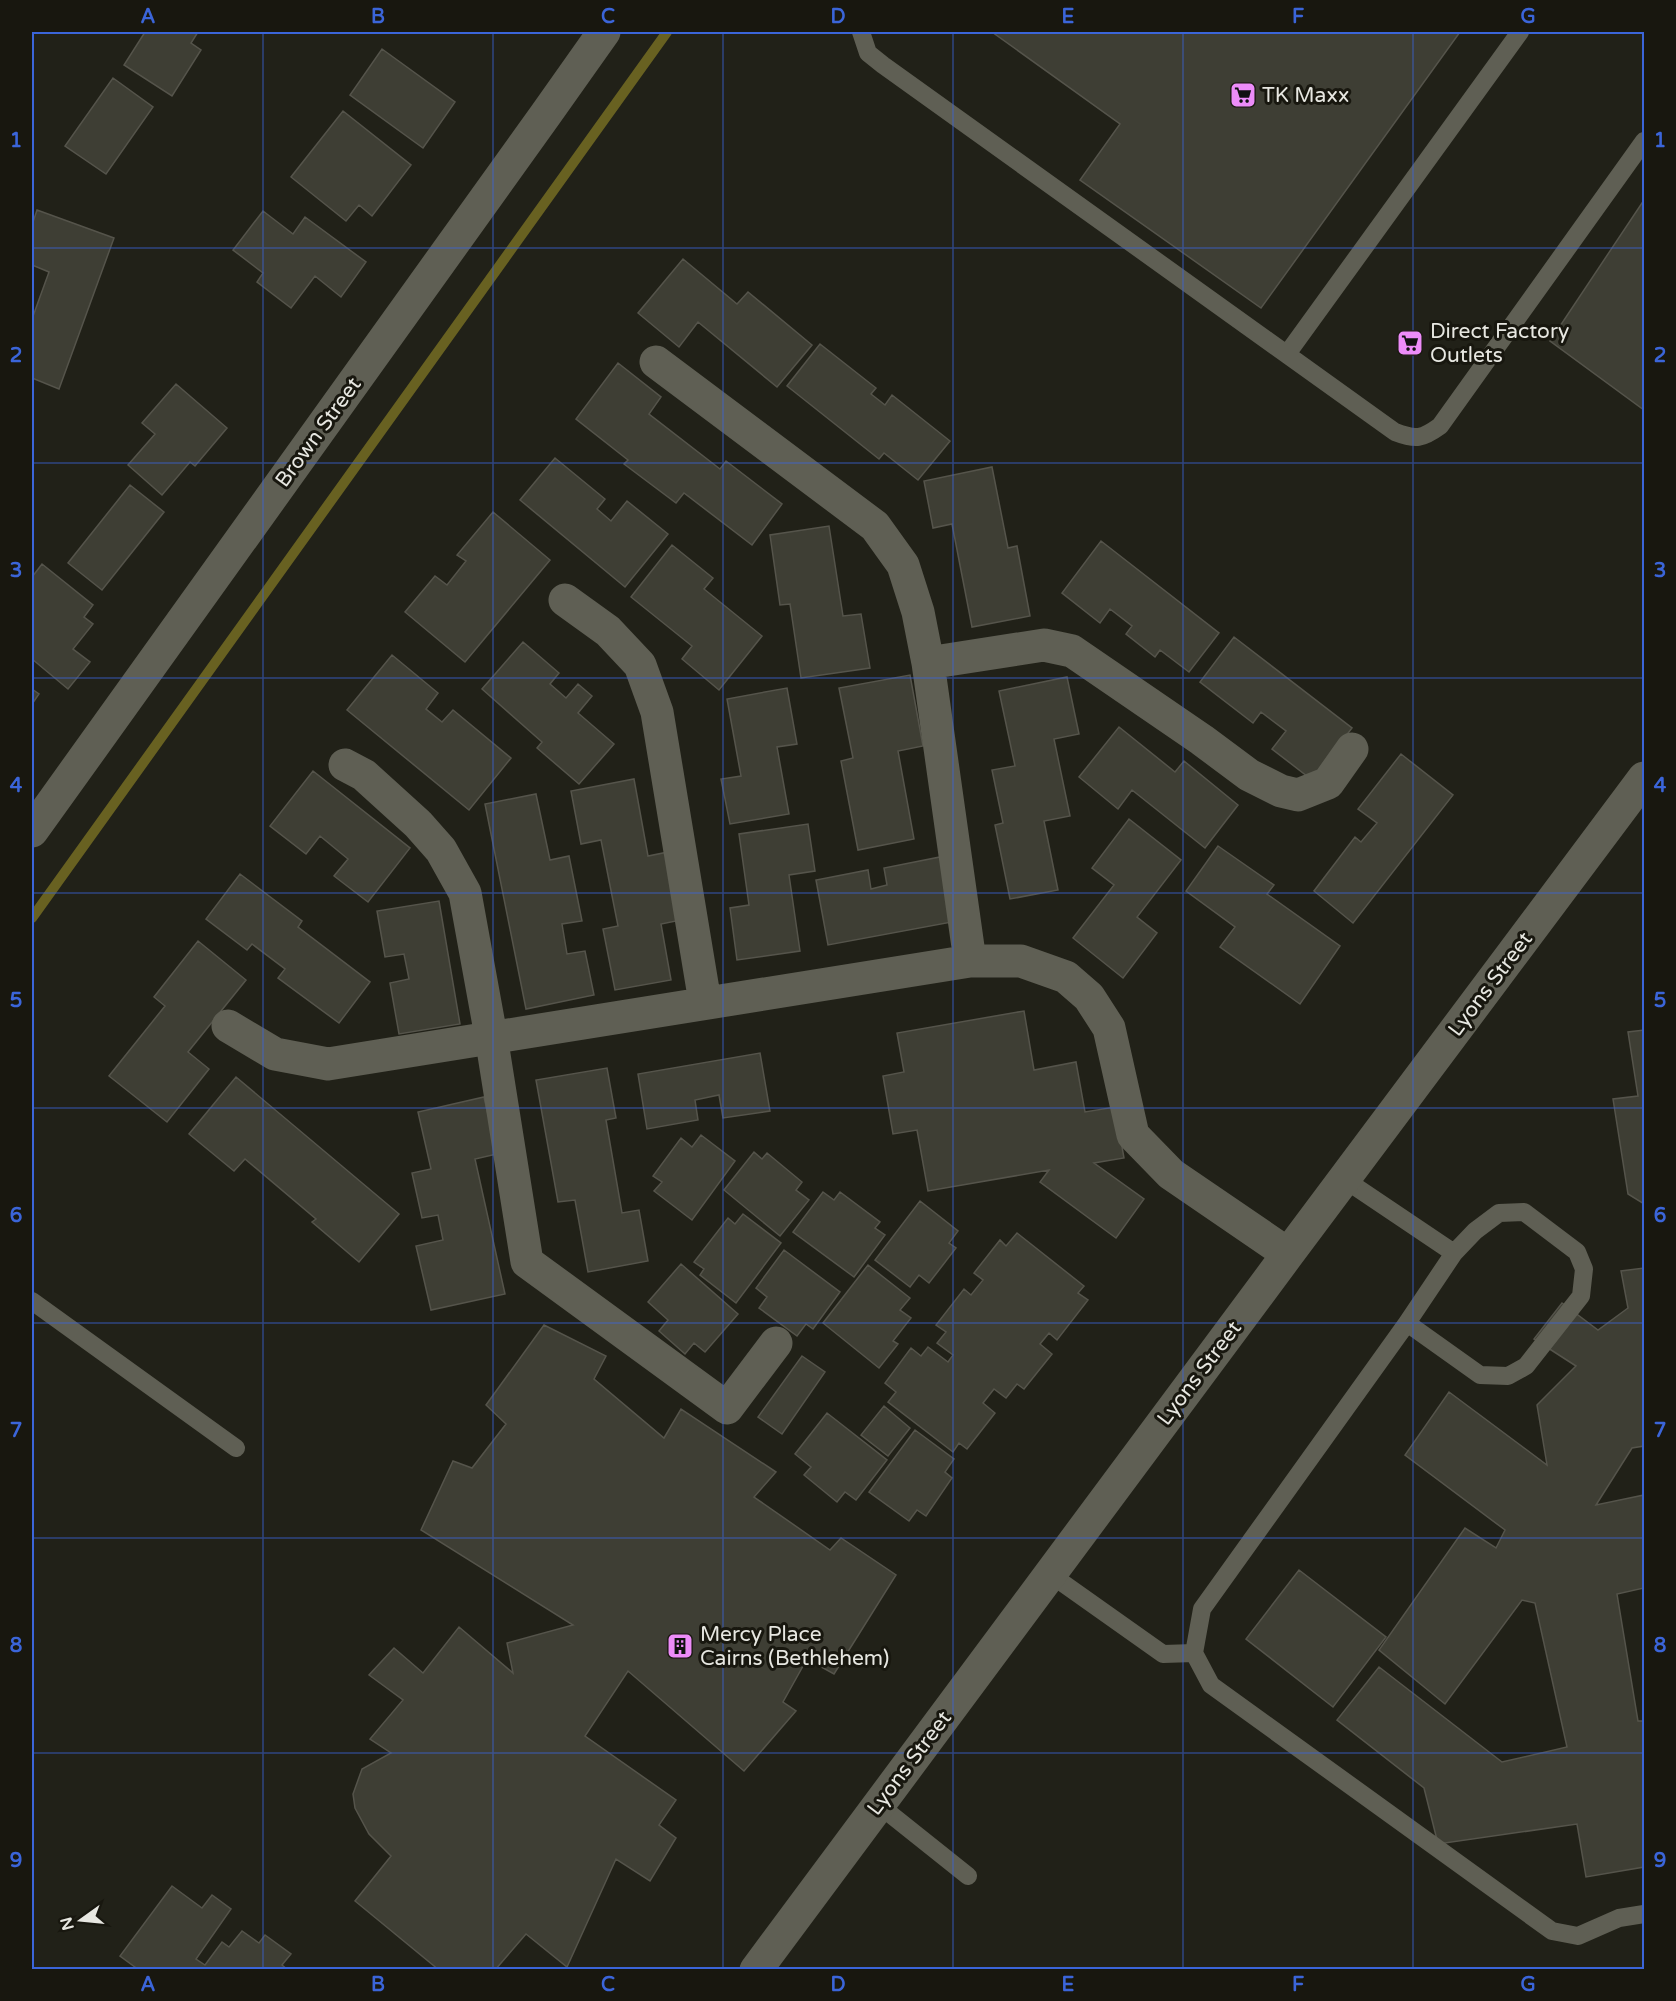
<svg xmlns="http://www.w3.org/2000/svg" width="1676" height="2001" font-family="'Varela Round',sans-serif">
  <rect width="100%" height="100%" fill="#212118"/>
  <g fill="none" stroke-linecap="round" stroke-linejoin="round">
    <!-- stream -->
    <path stroke="#686121" stroke-width="10" d="M32 918 667 32"/>
  </g>
  <!-- building -->
  <path fill="#3e3e34" stroke="#55544b" stroke-width="1.5" d="M145 32H198L191 43 201 50 172 96 124 65Z
    M992 32H1460L1261 308 1080 180 1120 124Z
    M382 49 455 102 423 148 350 95Z
    M113 78 153 107 106 174 65 146Z
    M343 111 411 165 372 216 359 205 346 221 291 177Z
    M1644 200V410L1550 341Z
    M37 210 114 238 59 389 32 378V319L49 272 32 265V225Z
    M263 211 293 234 305 217 366 262 341 297 315 276 291 308 257 282 263 273 233 250Z
    M683 259 737 304 748 292 812 345 777 387 698 322 679 347 638 313Z
    M820 344 876 388 871 394 885 405 892 395 950 441 918 480 884 453 879 459 787 386Z
    M618 363 661 397 649 414 720 469 726 461 782 504 752 545 684 493 676 503 624 464 628 460 576 419Z
    M176 384 227 428 195 466 190 462 162 495 128 465 155 434 142 423Z
    M555 458 605 499 597 509 611 521 627 501 668 534 625 587 520 500Z
    M992 467 1008 548 1017 546 1030 616 972 627 952 524 933 528 924 481Z
    M130 485 164 512 102 590 68 563Z
    M493 512 550 560 465 662 405 612 435 576 447 585 466 561 457 555Z
    M829 526 843 616 861 614 870 668 801 678 790 604 780 605 770 535Z
    M1101 541 1219 633 1189 672 1160 650 1155 657 1126 634 1132 626 1110 609 1100 623 1062 593Z
    M672 545 713 578 704 589 762 636 719 690 682 659 692 646 631 597Z
    M42 564 93 605 84 617 93 624 73 649 90 662 68 689 32 659V577Z
    M1234 637 1352 728 1312 780 1272 749 1286 731 1261 712 1253 723 1200 682Z
    M523 642 559 673 550 684 566 698 578 684 592 696 578 713 614 744 579 784 537 748 542 742 482 689Z
    M392 655 438 693 426 709 442 722 453 710 511 758 469 810 347 710Z
    M910 675 923 746 898 751 914 839 858 850 841 761 853 758 839 688Z
    M1067 677 1079 734 1054 739 1070 816 1044 821 1058 890 1010 899 995 825 1003 823 992 770 1015 766 999 691Z
    M787 688 797 744 777 747 789 814 730 824 721 779 741 776 727 699Z
    M32 689 39 694 32 704Z
    M1119 727 1175 772 1184 761 1238 805 1205 848 1132 790 1118 809 1079 777Z
    M1401 754 1453 795 1353 923 1314 891 1355 837 1361 842 1377 823 1358 809Z
    M313 771 410 848 368 902 334 876 348 859 320 836 306 854 270 826Z
    M634 779 648 856 673 851 686 919 661 924 671 980 615 990 603 929 618 926 601 840 581 844 571 791Z
    M536 794 550 860 569 856 582 921 562 924 567 954 585 951 594 995 526 1009 485 804Z
    M1129 819 1181 860 1137 917 1157 933 1123 978 1073 938 1114 885 1092 868Z
    M808 824 815 871 789 875 800 951 737 960 730 908 749 905 739 834Z
    M1218 846 1274 885 1267 894 1340 946 1300 1004 1220 947 1235 927 1186 891Z
    M940 857 952 922 828 945 816 880 868 870 871 889 887 885 884 868Z
    M240 874 302 921 298 927 370 982 339 1023 278 978 285 969 252 944 247 950 206 919Z
    M439 901 460 1024 399 1034 390 983 409 979 404 954 385 957 377 911Z
    M198 941 246 980 188 1052 209 1069 167 1122 109 1076 165 1006 154 997Z
    M1024 1011 1034 1070 1076 1062 1085 1112 1115 1107 1124 1158 1094 1163 1144 1199 1116 1238 1040 1182 1049 1170 928 1191 917 1130 893 1134 883 1076 904 1072 897 1033Z
    M1644 1030V1204L1628 1194 1613 1099 1638 1096 1628 1032Z
    M760 1053 770 1111 723 1118 719 1095 695 1100 698 1120 647 1129 638 1074Z
    M607 1068 616 1118 606 1120 622 1213 639 1210 648 1261 588 1272 575 1200 558 1202 536 1080Z
    M236 1077 399 1214 359 1262 312 1222 316 1219 245 1159 234 1171 189 1134Z
    M484 1097 497 1154 475 1159 505 1294 431 1310 416 1246 443 1240 438 1215 422 1218 412 1173 431 1169 418 1112Z
    M701 1135 735 1161 692 1220 654 1191 662 1182 653 1176 681 1138 692 1147Z
    M754 1152 762 1159 767 1153 802 1182 796 1190 809 1200 780 1236 724 1190Z
    M823 1192 834 1200 840 1192 880 1222 875 1228 885 1235 854 1277 793 1232Z
    M920 1201 958 1231 949 1243 956 1248 929 1283 919 1275 910 1287 875 1260Z
    M743 1214 781 1243 736 1303 700 1275 704 1269 694 1262 728 1218 735 1224Z
    M1017 1233 1084 1286 1078 1293 1088 1300 1057 1340 1049 1333 1040 1344 1052 1354 1024 1389 1017 1384 1006 1398 994 1389 983 1403 995 1413 967 1449 959 1443 953 1452 888 1402 896 1392 885 1383 911 1348 921 1356 928 1347 948 1362 953 1355 937 1343 946 1332 936 1325 964 1289 971 1295 983 1280 974 1273 1000 1240 1006 1246Z
    M784 1250 840 1292 813 1329 806 1324 797 1336 759 1308 767 1297 756 1288Z
    M681 1264 738 1314 705 1352 694 1343 685 1354 659 1331 668 1320 648 1302Z
    M868 1265 910 1298 900 1310 911 1318 893 1341 898 1344 879 1368 823 1323Z
    M1644 1268V1446L1632 1448 1596 1505 1644 1495V1588L1617 1594 1638 1721H1644V1867L1586 1877 1577 1824 1438 1844 1424 1788 1337 1720 1379 1667 1502 1762 1567 1747 1535 1603 1522 1600 1445 1704 1379 1650 1465 1528 1496 1548 1505 1530 1405 1455 1449 1392 1547 1465 1537 1405 1576 1366 1534 1339 1562 1303 1598 1330 1628 1308 1621 1271Z
    M544 1325 606 1356 594 1379 664 1438 681 1409 776 1472 754 1497 830 1550 841 1538 896 1575 834 1674 807 1659 783 1702 796 1711 744 1771 628 1671 585 1736 676 1800 659 1825 676 1838 650 1881 616 1859 567 1967 526 1934 495 1970H439L355 1901 391 1856 369 1834 355 1808 353 1794 362 1769 391 1753 370 1739 403 1700 369 1675 394 1648 423 1673 459 1627 513 1673 507 1643 573 1625 421 1530 453 1461 472 1468 506 1424 486 1405Z
    M802 1356 825 1372 782 1434 758 1417Z
    M884 1406 910 1428 888 1456 861 1435Z
    M827 1413 887 1460 856 1500 845 1492 837 1502 804 1475 811 1467 795 1454Z
    M915 1430 954 1459 945 1472 952 1478 926 1516 917 1510 909 1521 869 1492Z
    M1299 1570 1386 1637 1333 1707 1246 1639Z
    M172 1886 202 1908 212 1895 231 1909 196 1959 205 1965 222 1942 229 1947 242 1931 259 1943 265 1935 291 1954 282 1965 288 1970H139L120 1956Z"/>
  <g fill="none" stroke-linecap="round" stroke-linejoin="round">
    <!-- service -->
    <path stroke="#5f5f54" stroke-width="18" d="M861 32 868 53 883 65 1395 432C1416 440 1422 439 1440 426L1644 141
      M1287 354 1520 32
      M1344 1179 1454 1253
      M32 1301 236 1448
      M1407 1323 1480 1375 1508 1376 1526 1366 1581 1296 1584 1269 1577 1252 1524 1212 1499 1213 1475 1231 1454 1253 1407 1323 1202 1609 1194 1653 1211 1685 1552 1931 1578 1936 1619 1918 1644 1914
      M1050 1574 1163 1654 1194 1653
      M879 1805 968 1876"/>
    <!-- minor -->
    <path stroke="#5f5f54" stroke-width="33" d="M656 362 875 526 903 565 918 612 928 663 970 961
      M565 600 608 631 640 665 657 712 705 1002
      M928 663 1044 645 1072 651 1202 740 1249 775 1281 791 1298 795 1328 783 1352 749
      M345 765 364 775 418 824 441 850 465 893 491 1036 527 1262 727 1408 776 1343
      M228 1026 275 1054 328 1064 970 961H1021L1066 977 1089 997 1109 1028 1133 1135 1171 1174 1288 1254
      M756 1970 1288 1254 1644 778"/>
    <!-- tertiary -->
    <path stroke="#5f5f54" stroke-width="33" d="M32 831 546 114 604 32"/>
  </g>
  <!-- grid -->
  <path fill="none" stroke="#3b65d9" stroke-width="1.5" stroke-opacity="0.55" d="M263 32V1970M493 32V1970M723 32V1970M953 32V1970M1183 32V1970M1413 32V1970M32 248H1644M32 463H1644M32 678H1644M32 893H1644M32 1108H1644M32 1323H1644M32 1538H1644M32 1753H1644"/>
  <!-- icons -->
  <defs>
    <g id="supermarket-square" transform="scale(1.35)"><rect x="-9" y="-9" width="18" height="18" rx="4" fill="#ed8cf9" stroke="#18170f"/><path d="M-6-5.5h2.5l.6 2H6L4.5 2H-2.5L-4.4-4H-6ZM-1.5 3.2a1.3 1.3 0 1 0 .1 0ZM3 3.2a1.3 1.3 0 1 0 .1 0Z" fill="#111"/></g>
    <g id="building-square" transform="scale(1.35)"><rect x="-9" y="-9" width="18" height="18" rx="4" fill="#ed8cf9" stroke="#18170f"/><path d="M-4-6H4V6H1V3H-1V6H-4ZM-2.5-4.3h1.7v1.8h-1.7ZM.8-4.3h1.7v1.8H.8ZM-2.5-1h1.7V.8h-1.7ZM.8-1h1.7V.8H.8Z" fill="#111"/></g>
  </defs>
  <g fill-rule="evenodd">
    <use href="#supermarket-square" x="1243" y="95"/>
    <use href="#supermarket-square" x="1410" y="343"/>
    <use href="#building-square" x="680" y="1646"/>
  </g>
  <g text-anchor="middle" stroke-width="6" stroke-linejoin="round" paint-order="stroke">
    <!-- poi labels -->
    <g font-size="21" fill="#e7e7e1" stroke="#18170f" text-anchor="start">
      <text x="1262" y="102">TK Maxx</text>
      <text x="1430" y="338">Direct Factory<tspan x="1430" dy="24">Outlets</tspan></text>
      <text x="700" y="1641">Mercy Place<tspan x="700" dy="24">Cairns (Bethlehem)</tspan></text>
    </g>
    <!-- street labels -->
    <g font-size="21" fill="#e7e7e1" stroke="#18170f">
      <text transform="translate(318 432) rotate(-54)" y="7">Brown Street</text>
      <text transform="translate(1490 984) rotate(-53)" y="7">Lyons Street</text>
      <text transform="translate(1199 1373) rotate(-53)" y="7">Lyons Street</text>
      <text transform="translate(909 1763) rotate(-53)" y="7">Lyons Street</text>
    </g>
  </g>
  <!-- border -->
  <rect width="1676" height="2001" fill="none" stroke="#18170f" stroke-width="66"/>
  <!-- north arrow -->
  <g transform="translate(81 1920) rotate(255)" stroke="#18170f" stroke-width="4.5" paint-order="stroke">
  <path d="M0-4.5L10 22L0 15L-10 22Z" fill="#e7e7e1"/>
  <text y="-9" font-size="16" font-weight="bold" text-anchor="middle" fill="#e7e7e1">N</text>
  </g>
  <rect x="33" y="33" width="1610" height="1935" fill="none" stroke="#3b65d9" stroke-width="2"/>
  <g font-size="20" text-anchor="middle" font-weight="bold" fill="#3b65d9">
    <text x="148" y="23">A</text>
    <text x="378" y="23">B</text>
    <text x="608" y="23">C</text>
    <text x="838" y="23">D</text>
    <text x="1068" y="23">E</text>
    <text x="1298" y="23">F</text>
    <text x="1528" y="23">G</text>
    <text x="16" y="147">1</text>
    <text x="1660" y="147">1</text>
    <text x="16" y="362">2</text>
    <text x="1660" y="362">2</text>
    <text x="16" y="577">3</text>
    <text x="1660" y="577">3</text>
    <text x="16" y="792">4</text>
    <text x="1660" y="792">4</text>
    <text x="16" y="1007">5</text>
    <text x="1660" y="1007">5</text>
    <text x="16" y="1222">6</text>
    <text x="1660" y="1222">6</text>
    <text x="16" y="1437">7</text>
    <text x="1660" y="1437">7</text>
    <text x="16" y="1652">8</text>
    <text x="1660" y="1652">8</text>
    <text x="16" y="1867">9</text>
    <text x="1660" y="1867">9</text>
    <text x="148" y="1991">A</text>
    <text x="378" y="1991">B</text>
    <text x="608" y="1991">C</text>
    <text x="838" y="1991">D</text>
    <text x="1068" y="1991">E</text>
    <text x="1298" y="1991">F</text>
    <text x="1528" y="1991">G</text>
  </g>
</svg>
